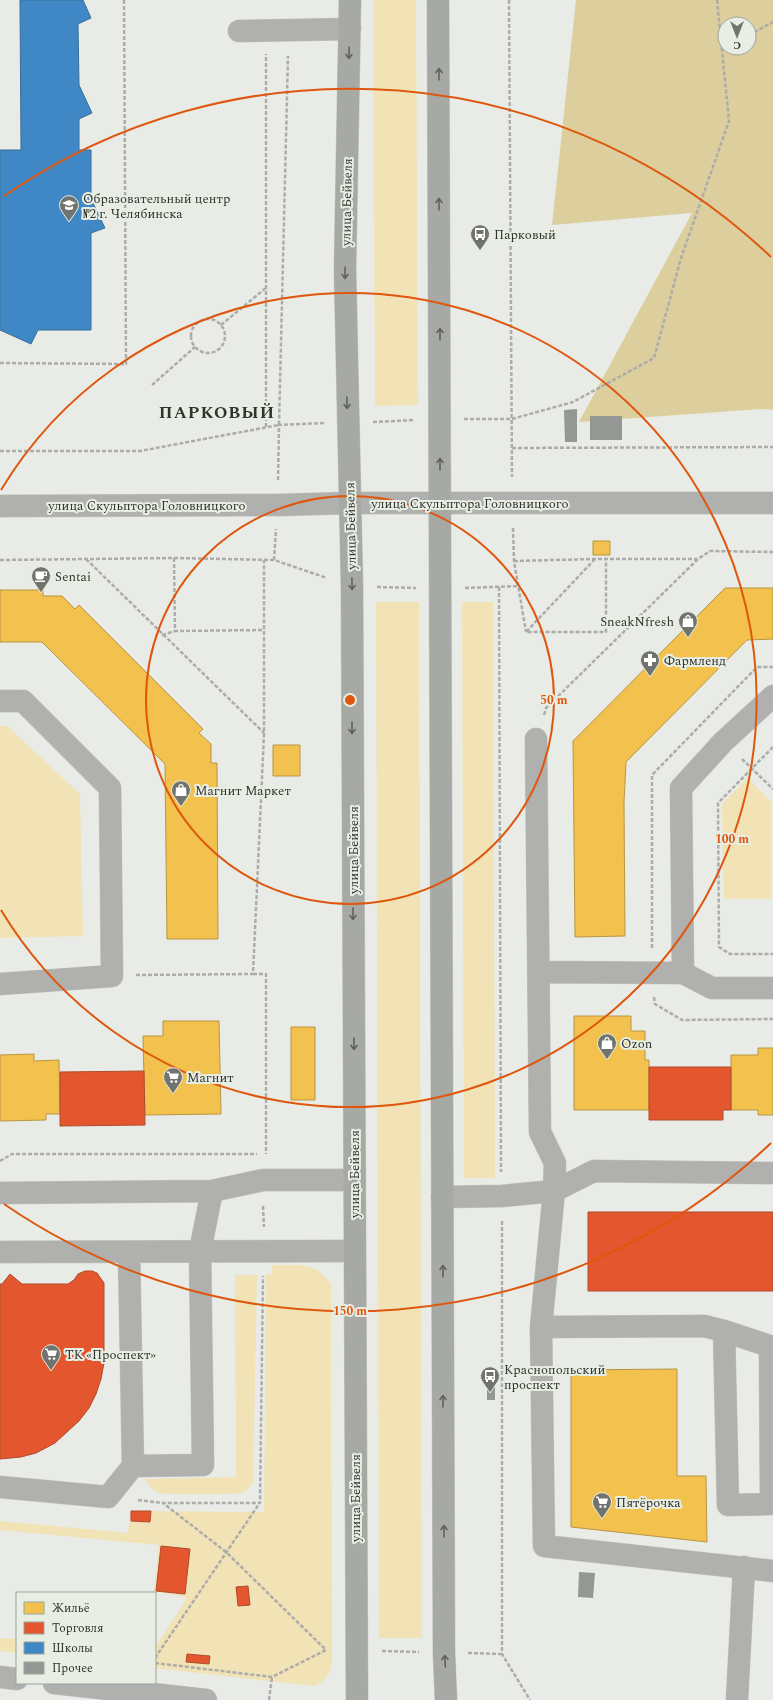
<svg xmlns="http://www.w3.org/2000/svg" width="773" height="1700" font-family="Spectral,serif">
  <rect width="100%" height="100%" fill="#e8ebe6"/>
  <!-- green -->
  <path fill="#f1e3b6" d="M373 0H416L418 405 375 406Z
    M376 602H419L422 1638H379Z
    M462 602H493L495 1178H464Z
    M0 726H7L80 794 83 936 0 938Z
    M748 778 771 802V899H724L722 804Z
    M272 1265C298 1265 315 1261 331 1284L332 1662C331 1672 324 1684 313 1686L155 1668V1647L184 1603 185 1597 154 1591 159 1545 0 1530V1521L128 1533 130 1511 264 1512 266 1274H272Z
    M235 1275H257L253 1483 245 1492 235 1494H163C154 1491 149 1487 145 1479L236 1477Z
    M0 1638 17 1639V1653L0 1651Z"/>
  <!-- forest -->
  <path fill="#ddce9d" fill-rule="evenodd" d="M576 0H773V410L761 409 579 422 692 213 552 225ZM725 24H749V48H725Z"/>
  <!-- homes -->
  <path fill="#f2c14e" stroke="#b89644" d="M593 541H610V555H593Z
    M725 588H773V639L747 640 626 762 624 802 625 936 575 937 573 741Z
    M0 590H43V596H62L75 609 79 605 203 729 199 733 211 744V763H217L218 939H167L165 764 42 642H0Z
    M273 745H300V776H273Z
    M574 1016H631V1031H645V1060H649V1110H574Z
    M163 1021H219L221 1114 145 1115 143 1036H163Z
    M291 1027H315V1100H291Z
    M758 1048H773V1115H758V1110H731V1055H758Z
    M34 1054V1061L59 1060 60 1114H46V1120L0 1121V1055Z
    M677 1369V1476H706L707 1542 571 1527V1370Z"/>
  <!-- shops -->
  <path fill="#e4572e" stroke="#ae4c2e" d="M649 1067H731V1110H723V1120H649Z
    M144 1071 145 1125 60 1126V1072Z
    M588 1212H773V1291H588Z
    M85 1271H92L97 1273 104 1283V1363L101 1379 96 1394 89 1408 79 1421 55 1443 36 1453 21 1457 0 1459V1284H2L10 1274 22 1284H68L74 1280 78 1274Z
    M131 1511H151L150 1522 131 1521Z
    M161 1546 190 1549 185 1594 156 1591Z
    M248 1586 250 1605 238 1606 236 1587Z
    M187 1654 210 1656 209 1664 186 1662Z"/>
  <!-- schools -->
  <path fill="#3f88c5" stroke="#3a6e98" d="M20 0H83L91 18 78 24 79 85 92 113 79 119V150H91V199L105 228 91 233V330H38L31 344 0 330V150H21Z"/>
  <!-- building -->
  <path fill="#949794" d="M577 409V442H565L564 410Z
    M590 416H622V440H590Z
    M487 1384H495V1400H487Z
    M579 1572 595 1573 593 1598 578 1597Z"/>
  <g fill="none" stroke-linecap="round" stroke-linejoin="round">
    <!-- minor casing -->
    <g stroke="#c7c9c6" stroke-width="23">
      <path id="minor" d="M239 31 350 29
        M0 506 278 505 350 503H773
        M0 701H23L110 788 112 976 0 984
        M536 739 540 1132 555 1163 554 1191 541 1327 544 1546 773 1571
        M539 972 683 973 712 988H773
        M683 973 681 788 723 742 773 696
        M0 1193 212 1191 263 1180H354
        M442 1197 502 1196 554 1191 594 1171 773 1173
        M0 1252 354 1251
        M541 1327 704 1326 724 1331 773 1347
        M724 1331 728 1505 771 1504 770 1347
        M133 1466 203 1465 200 1251 212 1191
        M0 1487 108 1497 133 1466 129 1252
        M0 1677 17 1679
        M54 1683 206 1700
        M737 1700 744 1567"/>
    </g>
    <!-- major casing -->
    <g stroke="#c7c9c6" stroke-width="23">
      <path id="major" d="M350 0 345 270 352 587 357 1700
        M438 0 444 1653 446 1700"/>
    </g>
    <!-- path -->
    <path stroke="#acadaa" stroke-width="2.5" stroke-dasharray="4 2" stroke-linecap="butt" d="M509 0 512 477
      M749 35 773 22
      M191 336a17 17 0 1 1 34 0a17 17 0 1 1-34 0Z
      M221 325 267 287
      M0 363 126 364 124 0
      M152 385 195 347
      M464 419H512L573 402 654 358 681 258 729 121 717 0
      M373 422 415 420
      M266 427V54
      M512 448 773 447
      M0 451H140L279 425 288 56
      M278 480 279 425 324 423
      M513 528 514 561 526 632
      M174 558 175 631 264 630
      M86 559 264 733
      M595 559 526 632H606V559
      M0 560 174 558 274 560 327 578
      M274 560 276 529
      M514 561 595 559H697
      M377 587 416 588
      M499 587 501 1172
      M465 588 518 586
      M162 635 175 631
      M544 715 546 708 698 559 710 551 773 552
      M773 747 718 803 719 947 730 954H773
      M742 759 773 789
      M652 948V775L757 667H773
      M253 974H266V1154
      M136 975 253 974 264 734V560
      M654 997 655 1004 682 1020 773 1019
      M0 1161 12 1154H257
      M263 1206 264 1227
      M502 1221V1654L530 1700
      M138 1500 163 1503H260L263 1276
      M382 1651 419 1652
      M468 1653 502 1654
      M155 1658 259 1504
      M155 1663 272 1677 326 1650 226 1552 163 1503
      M269 1700 272 1677"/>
    <!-- minor -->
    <use href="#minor" stroke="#b0b0ae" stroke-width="22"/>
    <!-- major -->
    <use href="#major" stroke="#a7a9a5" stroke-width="22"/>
  </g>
  <!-- one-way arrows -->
  <defs><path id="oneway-shaft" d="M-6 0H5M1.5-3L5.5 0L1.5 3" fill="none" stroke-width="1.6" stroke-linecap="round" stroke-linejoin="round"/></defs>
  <g stroke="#60625e">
    <use href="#oneway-shaft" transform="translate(349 53) rotate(91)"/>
    <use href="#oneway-shaft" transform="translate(439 74) rotate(-90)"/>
    <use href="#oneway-shaft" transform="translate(439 204) rotate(-90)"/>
    <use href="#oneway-shaft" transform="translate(345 273) rotate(90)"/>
    <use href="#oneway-shaft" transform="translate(440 334) rotate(-90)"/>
    <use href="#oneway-shaft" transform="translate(347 403) rotate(89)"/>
    <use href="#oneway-shaft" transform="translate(440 464) rotate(-90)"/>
    <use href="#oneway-shaft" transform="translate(352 584) rotate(89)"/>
    <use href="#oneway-shaft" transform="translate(352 728) rotate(90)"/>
    <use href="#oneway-shaft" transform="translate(353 914) rotate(90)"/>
    <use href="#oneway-shaft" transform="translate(354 1044) rotate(90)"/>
    <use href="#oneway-shaft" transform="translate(443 1271) rotate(-90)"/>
    <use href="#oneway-shaft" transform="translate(443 1401) rotate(-90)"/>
    <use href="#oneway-shaft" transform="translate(444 1531) rotate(-90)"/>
    <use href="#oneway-shaft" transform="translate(445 1661) rotate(-93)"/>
  </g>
  <!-- distance rings -->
  <g fill="none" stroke="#df570e" stroke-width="2">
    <circle cx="350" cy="700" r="204"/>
    <path d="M1 490A407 407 0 1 1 1 910"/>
    <path d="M771 1143A611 611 0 0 1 4 1204M4 196A611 611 0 0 1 771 257"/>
  </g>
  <!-- icons -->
  <defs>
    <g id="school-pin" transform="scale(1)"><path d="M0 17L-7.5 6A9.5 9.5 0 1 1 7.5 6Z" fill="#70736e" stroke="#e8eee3"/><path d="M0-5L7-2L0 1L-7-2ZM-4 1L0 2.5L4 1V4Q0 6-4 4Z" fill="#fff"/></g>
    <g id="bus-pin" transform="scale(1)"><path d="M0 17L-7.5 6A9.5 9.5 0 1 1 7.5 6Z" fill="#70736e" stroke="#e8eee3"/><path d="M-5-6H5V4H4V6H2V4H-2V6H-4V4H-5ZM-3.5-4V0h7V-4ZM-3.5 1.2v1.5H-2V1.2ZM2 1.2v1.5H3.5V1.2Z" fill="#fff"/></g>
    <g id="cafe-pin" transform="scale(1)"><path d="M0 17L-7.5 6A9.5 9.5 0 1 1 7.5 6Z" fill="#70736e" stroke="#e8eee3"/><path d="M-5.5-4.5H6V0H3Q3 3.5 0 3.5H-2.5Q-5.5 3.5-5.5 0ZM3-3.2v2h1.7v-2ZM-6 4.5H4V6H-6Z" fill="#fff"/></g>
    <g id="shop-pin" transform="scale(1)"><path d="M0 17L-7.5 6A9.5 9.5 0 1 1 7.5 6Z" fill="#70736e" stroke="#e8eee3"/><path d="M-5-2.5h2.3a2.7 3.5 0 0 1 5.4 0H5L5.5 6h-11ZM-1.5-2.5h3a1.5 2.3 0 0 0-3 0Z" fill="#fff"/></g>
    <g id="pharmacy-pin" transform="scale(1)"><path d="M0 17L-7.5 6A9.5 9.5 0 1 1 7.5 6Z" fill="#70736e" stroke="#e8eee3"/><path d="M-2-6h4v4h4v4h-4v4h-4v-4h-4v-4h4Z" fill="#fff"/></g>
    <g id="supermarket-pin" transform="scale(1)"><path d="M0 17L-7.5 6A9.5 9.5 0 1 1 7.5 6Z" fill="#70736e" stroke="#e8eee3"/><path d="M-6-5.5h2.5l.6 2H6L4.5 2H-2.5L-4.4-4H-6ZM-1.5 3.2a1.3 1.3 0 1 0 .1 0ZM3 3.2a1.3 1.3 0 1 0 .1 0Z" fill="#fff"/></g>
  </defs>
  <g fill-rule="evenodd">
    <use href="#school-pin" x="69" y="205"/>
    <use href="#bus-pin" x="480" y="234"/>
    <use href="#cafe-pin" x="41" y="576"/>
    <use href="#shop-pin" x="688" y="621"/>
    <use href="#pharmacy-pin" x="650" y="660"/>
    <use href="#shop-pin" x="181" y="790"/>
    <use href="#shop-pin" x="607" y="1043"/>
    <use href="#supermarket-pin" x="173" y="1077"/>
    <use href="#supermarket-pin" x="51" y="1354"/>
    <use href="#bus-pin" x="490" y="1376"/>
    <use href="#supermarket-pin" x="602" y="1502"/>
  </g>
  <g text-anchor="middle" stroke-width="4" stroke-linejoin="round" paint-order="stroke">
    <!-- poi labels -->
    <g font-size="13" fill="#30332e" stroke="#e8eee3" text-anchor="start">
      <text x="83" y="203">Образовательный центр<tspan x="83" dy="15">№2 г. Челябинска</tspan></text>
      <text x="494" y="239">Парковый</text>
      <text x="55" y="581">Sentai</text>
      <text x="674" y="626" text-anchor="end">SneakNfresh</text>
      <text x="664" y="665">Фармленд</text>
      <text x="195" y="795">Магнит Маркет</text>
      <text x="621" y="1048">Ozon</text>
      <text x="187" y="1082">Магнит</text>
      <text x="65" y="1359">ТК «Проспект»</text>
      <text x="504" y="1374">Краснопольский<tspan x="504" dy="15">проспект</tspan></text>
      <text x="616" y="1507">Пятёрочка</text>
    </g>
    <!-- street labels -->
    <g font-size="13" fill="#30332e" stroke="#e8eee3">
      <text transform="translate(346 202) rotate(-89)" y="5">улица Бейвеля</text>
      <text x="470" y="508">улица Скульптора Головницкого</text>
      <text x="147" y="510">улица Скульптора Головницкого</text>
      <text transform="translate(350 526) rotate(-91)" y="5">улица Бейвеля</text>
      <text transform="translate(353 850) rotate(-90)" y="5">улица Бейвеля</text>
      <text transform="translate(354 1174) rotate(-90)" y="5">улица Бейвеля</text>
      <text transform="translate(355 1498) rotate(-90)" y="5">улица Бейвеля</text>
    </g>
    <!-- district labels -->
    <g font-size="17" font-weight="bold" letter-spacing="1" fill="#30332e" stroke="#e8eee3">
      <text x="217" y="418">ПАРКОВЫЙ</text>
    </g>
  </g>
  <circle cx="350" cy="700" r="6" fill="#df570e" stroke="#e8eee3" stroke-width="2"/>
  <g font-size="12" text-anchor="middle" font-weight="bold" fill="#df570e" stroke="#e8eee3" stroke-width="4" stroke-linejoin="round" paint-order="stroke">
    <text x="554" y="704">50 m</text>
    <text x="732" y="843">100 m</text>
    <text x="350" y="1315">150 m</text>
  </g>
  <!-- legend -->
  <rect x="16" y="1592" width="140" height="92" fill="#e8eee3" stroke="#9ea39b"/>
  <rect x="24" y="1602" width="20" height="12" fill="#f2c14e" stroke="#9ea39b"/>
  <text x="52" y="1612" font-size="12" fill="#30332e">Жильё</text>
  <rect x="24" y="1622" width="20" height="12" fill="#e4572e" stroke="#9ea39b"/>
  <text x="52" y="1632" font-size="12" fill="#30332e">Торговля</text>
  <rect x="24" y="1642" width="20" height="12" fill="#3f88c5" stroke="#9ea39b"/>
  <text x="52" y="1652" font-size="12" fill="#30332e">Школы</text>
  <rect x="24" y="1662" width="20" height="12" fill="#949794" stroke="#9ea39b"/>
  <text x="52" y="1672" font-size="12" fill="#30332e">Прочее</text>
  <!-- north arrow -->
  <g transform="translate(737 36) rotate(180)"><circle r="19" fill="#e8eee3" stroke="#9ea39b"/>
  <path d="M0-3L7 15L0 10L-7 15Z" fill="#70736e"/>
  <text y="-6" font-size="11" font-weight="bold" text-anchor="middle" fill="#30332e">С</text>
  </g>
</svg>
